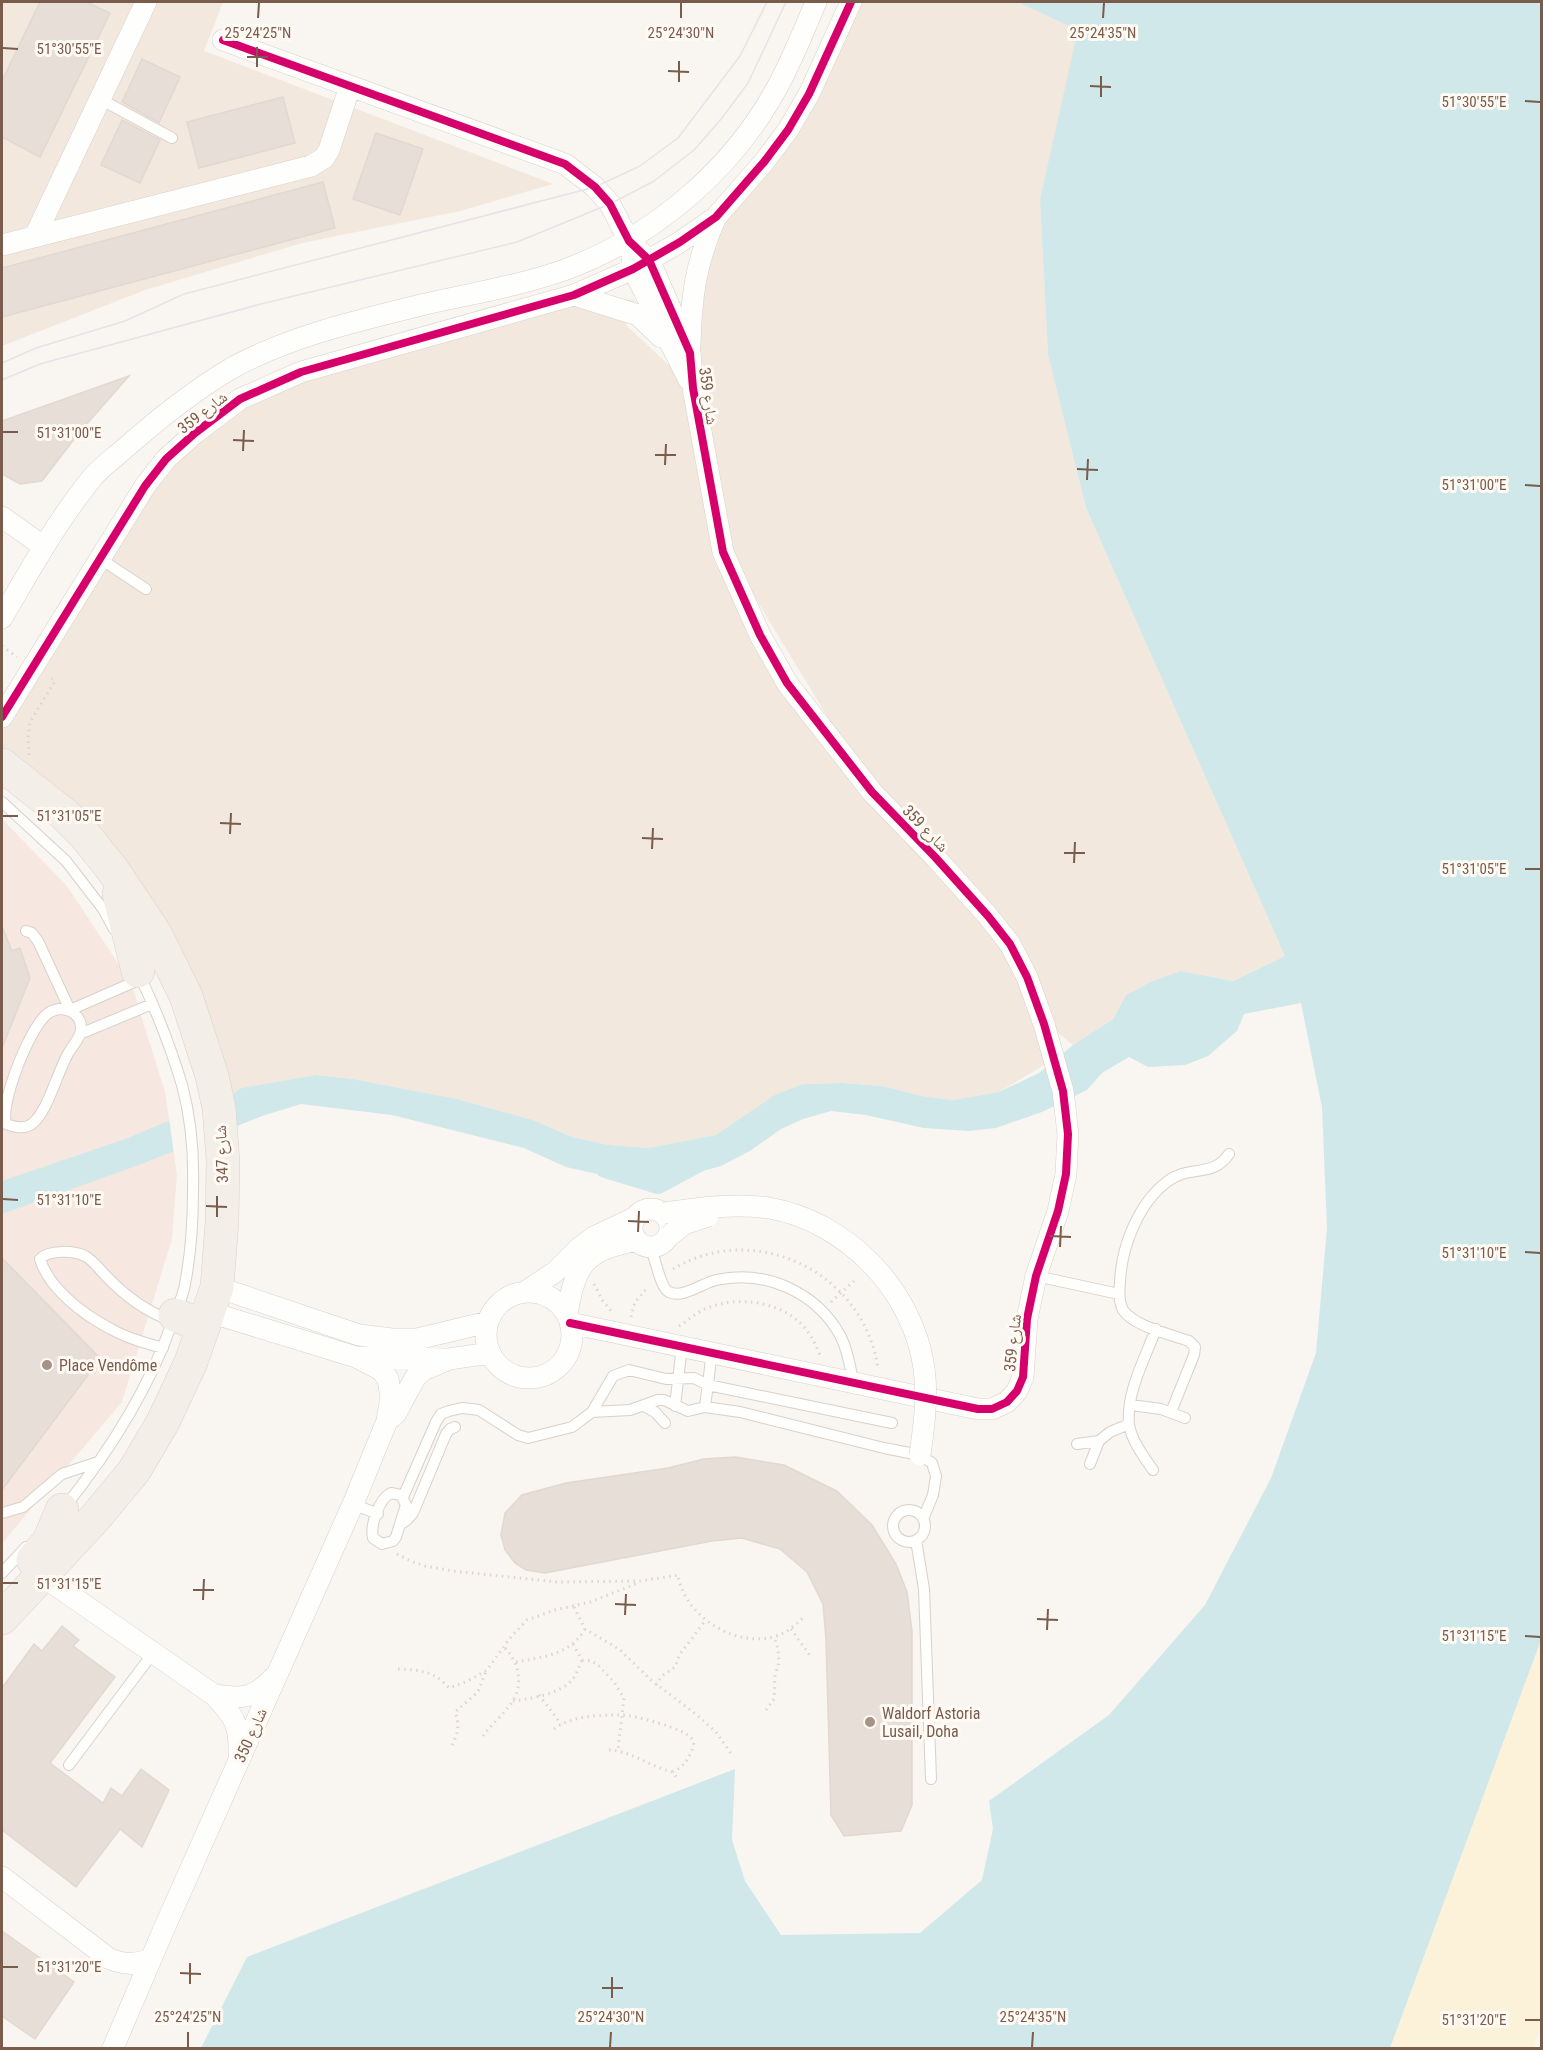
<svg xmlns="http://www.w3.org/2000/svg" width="1543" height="2050" font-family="'Roboto Condensed','Noto Naskh Arabic',sans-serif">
  <rect width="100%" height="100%" fill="#f9f5f0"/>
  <!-- residential -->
  <path fill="#f2e8de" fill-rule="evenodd" d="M2 2H223L204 51 553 184 460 211 302 243 145 290 2 346Z
    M849 2H1017L1079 30 1040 199 1048 355 1086 508 1285 956 1233 981 1181 971 1126 995 1113 1019 1073 1045 1047 1024 1056 1058 999 1092 953 1100 921 1096 883 1086 843 1083 803 1084 716 1135 649 1148 609 1145 572 1137 533 1120 457 1099 353 1079 316 1075 241 1088 232 1094 157 934 2 765V718L166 459 241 399 575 296 635 300 626 325 693 388 690 353 716 217 764 162ZM728 553 866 780 760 630Z"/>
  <!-- commercial -->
  <path fill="#f6e8e1" d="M2 819 67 886 131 983 165 1092 177 1174 172 1239 122 1402 2 1543Z"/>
  <!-- sand -->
  <path fill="#fbf2d9" d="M1541 1640 1542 2020 1534 2048H1390Z"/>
  <!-- water -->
  <path fill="#d0e8ea" d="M1017 2H1541V1640L1390 2048H201L247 1957 735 1769 732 1840 745 1881 781 1935 920 1933 982 1880 993 1829 989 1801 1109 1715 1205 1605 1271 1478 1316 1353 1327 1228 1322 1107 1301 1003 1244 1014 1237 1031 1208 1056 1185 1065 1148 1067 1129 1057 1102 1073 1087 1090 1042 1112 996 1128 968 1131 924 1128 866 1115 831 1111 803 1119 781 1129 750 1151 721 1166 691 1174 602 1175 566 1167 524 1148 392 1115 301 1104 262 1116 139 1165 2 1214V1181L128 1138 232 1094 241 1088 316 1075 353 1079 457 1099 533 1120 572 1137 609 1145 649 1148 716 1135 775 1095 803 1084 843 1083 883 1086 921 1096 953 1100 999 1092 1039 1073 1073 1045 1113 1019 1126 995 1153 981 1181 971 1233 981 1285 956 1086 508 1048 355 1040 199 1078 30Z"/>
  <!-- pier -->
  <path fill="#f9f5f0" d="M227 1092 234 1130 174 1154 169 1118Z"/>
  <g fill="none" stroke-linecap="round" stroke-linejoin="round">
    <!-- canal -->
    <path stroke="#d0e8ea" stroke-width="20" d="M605 1168 658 1184 699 1162"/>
  </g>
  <!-- building -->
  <path fill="#e6ded7" stroke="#e2d8d2" stroke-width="1.5" d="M40 2H87L110 13 40 157 2 137V81Z
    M142 59 180 77 159 123 122 102Z
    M283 97 295 143 199 168 187 122Z
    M122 120 160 140 140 183 101 165Z
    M376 133 423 149 400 215 353 199Z
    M323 182 335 228 2 317V268Z
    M129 376 78 434 42 481 20 484 2 474V421Z
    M2 926 12 951 20 948 30 978 2 1048Z
    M2 1258 97 1355 88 1375 2 1490Z
    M735 1457 784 1465 837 1491 872 1525 896 1564 907 1592 912 1631V1805L901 1831 844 1836 831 1815 826 1639 823 1604 807 1572 780 1549 742 1538 712 1541 545 1573 526 1570 515 1563 505 1550 501 1535 505 1513 522 1495 566 1483 668 1468 704 1459Z
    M62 1626 79 1640 73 1646 115 1677 50 1763 103 1803 111 1788 122 1796 141 1769 169 1790 142 1847 120 1829 76 1887 2 1830V1688L34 1644 42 1651Z
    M2 1931 74 1982 35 2039 2 2016Z"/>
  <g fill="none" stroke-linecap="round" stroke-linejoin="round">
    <!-- lane casing -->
    <g stroke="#d7d1cb" stroke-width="12">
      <path id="lane" d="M100 99 172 138
        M99 558 146 589
        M2 802 66 861 103 909 114 929
        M26 931 32 933 38 941 70 1010 141 979
        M59 1009C70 1009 81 1015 81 1028 82 1036 73 1045 69 1052 58 1070 48 1111 33 1123 25 1130 15 1127 6 1124 0 1102 29 1030 46 1015 50 1011 54 1010 59 1009Z
        M80 1034 152 1004
        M650 1247C656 1259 660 1288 669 1292 682 1299 703 1283 716 1280 765 1269 817 1292 841 1337 848 1351 850 1366 853 1381
        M1036 1276 1119 1294
        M163 1348C145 1343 127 1338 111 1329 84 1315 49 1289 40 1259 49 1249 75 1251 85 1256 94 1261 99 1269 106 1276 124 1295 147 1312 172 1321
        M1131 1405 1161 1409 1185 1418
        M644 1406 655 1412 665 1423
        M675 1406 682 1346
        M705 1407 740 1412 884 1448 920 1455 932 1463 936 1476 933 1495 923 1519
        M592 1412 613 1376 629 1370 666 1379 694 1378 708 1385 892 1423
        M1171 1412 1194 1355 1195 1347 1189 1341C1170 1334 1135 1327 1123 1310 1119 1302 1119 1291 1120 1283 1121 1248 1138 1203 1168 1181 1189 1165 1213 1178 1229 1154
        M1077 1444 1099 1441 1110 1432 1129 1424
        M1090 1464 1099 1441
        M1153 1470C1144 1457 1131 1440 1129 1424 1126 1393 1145 1358 1156 1329
        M391 1493 401 1495 406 1505 396 1537 393 1541 382 1544 373 1538C370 1525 379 1499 391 1493Z
        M403 1497 436 1422 441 1414 449 1411 462 1408 471 1409 479 1410 518 1435 528 1438 572 1427 592 1412 630 1410 658 1400H664L688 1411 705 1407 712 1352
        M353 1504 378 1514
        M64 1508C109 1452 148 1391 172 1323 175 1312 181 1301 184 1289 191 1256 193 1223 193 1189 194 1155 191 1118 182 1085 171 1048 156 1010 139 974
        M893 1526a16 16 0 1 1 32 0a16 16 0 1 1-32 0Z
        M2 1513 23 1507 62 1474 98 1462
        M401 1524 407 1520 413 1513 446 1434 450 1429 455 1427
        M916 1540 924 1589 931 1779
        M2 1573 26 1547
        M69 1765 153 1653"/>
    </g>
    <!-- street casing -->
    <g stroke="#d7d1cb" stroke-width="22">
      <path id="street" d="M223 40 565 164 595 187 610 204 629 241 649 260 690 353 693 388 723 552 760 635 787 683 872 792 935 857 988 916 1010 944 1027 977 1044 1024 1063 1091 1068 1134 1066 1174 1058 1211 1036 1276 1027 1319 1023 1377 1017 1391 1007 1402 992 1409H978L570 1323
        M35 236 146 2
        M2 245 311 166 324 158 329 150 350 86
        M632 256 633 269 689 380
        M574 295 638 315 661 337
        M690 346C691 296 696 262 716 217
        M2 517 43 546
        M2 618C30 570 57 521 92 478 101 467 114 458 124 449 158 419 193 391 232 368 290 336 357 321 421 305 469 294 520 286 567 269 657 235 737 166 781 80 794 55 805 28 816 2
        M2 717 145 486 166 459 195 433 240 399 301 372 574 295 633 269 680 242 716 217 764 162 788 130 809 94 851 2
        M632 1228a19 19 0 1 1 38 0a19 19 0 1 1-38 0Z
        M217 1287 359 1335 392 1339H417L488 1322
        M525 1292 555 1272 578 1249 594 1237 634 1218
        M486 1335a43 43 0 1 1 86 0a43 43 0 1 1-86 0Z
        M209 1312 356 1357 449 1359 490 1353
        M567 1314C576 1262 585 1251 637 1240
        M392 1417 396 1413 415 1378 423 1370 447 1360
        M41 1575 214 1695C234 1716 240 1724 239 1755
        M214 1695C241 1699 254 1699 273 1678
        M2 1877 108 1958C124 1965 134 1965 151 1959
        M113 2048 163 1931 353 1504 387 1421 391 1397 388 1379 381 1370 356 1357"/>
    </g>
    <!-- primary casing -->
    <g stroke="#dad1cc" stroke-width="34">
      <path id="primary" d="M2 765 64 814 84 834 112 869 156 935 186 996 212 1076 219 1108 223 1161 222 1222 217 1287 191 1362 163 1422 134 1471 95 1518 2 1618
        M119 894 138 971
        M175 1315 204 1326
        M33 1560 49 1541 62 1510"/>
    </g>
    <!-- path -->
    <path stroke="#dcd5d0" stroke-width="3" stroke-dasharray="1.5 4.5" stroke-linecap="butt" d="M2 646 17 657
      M29 755 28 736 30 722 55 681 48 676
      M673 1269C756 1219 864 1273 878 1368
      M594 1284 603 1301 611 1311
      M831 1302 854 1281
      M631 1317 635 1302 648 1287
      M679 1326C689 1320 698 1311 710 1307 742 1295 788 1303 808 1332 814 1340 817 1349 821 1357
      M397 1554 411 1561 425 1566 453 1571 557 1582 641 1581 678 1575C684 1616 736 1649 776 1636 787 1633 795 1625 803 1618
      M574 1607 585 1629 619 1649 652 1681 697 1715 716 1732 732 1755
      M791 1629 811 1657
      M573 1644 582 1660
      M582 1660 592 1661 599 1666 614 1682 624 1698 618 1750
      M516 1662C543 1657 570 1655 585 1629
      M398 1669C420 1670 434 1671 449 1688L468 1681 487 1670 510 1638 527 1620 555 1610 590 1602 638 1583
      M656 1685 662 1676 675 1667 680 1654 705 1621
      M539 1695 561 1724
      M513 1701C530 1699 559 1694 571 1681 576 1676 579 1667 582 1660
      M766 1710 774 1699 775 1676 779 1662 778 1649 774 1637
      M554 1729C573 1715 600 1715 622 1715 634 1715 686 1729 692 1739 695 1743 693 1748 691 1752 687 1762 682 1767 673 1772
      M483 1736C492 1723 506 1713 514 1699 524 1681 517 1659 503 1646
      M452 1745C458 1734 460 1725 455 1712L478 1692 486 1671
      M609 1750C632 1751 650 1767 673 1772L677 1778"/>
    <!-- lane -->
    <use href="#lane" stroke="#fefefd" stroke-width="10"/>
    <!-- street -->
    <use href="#street" stroke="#fefefd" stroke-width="21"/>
    <!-- primary -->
    <use href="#primary" stroke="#f3eee8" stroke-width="33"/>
    <!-- tram -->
    <path stroke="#e6e3e7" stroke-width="1.5" d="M2 363 36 348 125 321 184 294 595 187 640 166 678 138 740 56 767 2
      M2 380 40 364 261 304 517 242 610 204 654 181 694 150 722 118 748 83 786 2"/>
    <!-- street-bridge casing -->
    <g stroke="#d7d1cb" stroke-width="22" stroke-linecap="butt">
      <path id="street-bridge" d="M664 1213C699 1208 733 1203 769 1208 846 1221 913 1290 924 1368 928 1397 924 1426 920 1455
        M669 1236 684 1224 708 1216"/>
    </g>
    <!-- street-bridge -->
    <use href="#street-bridge" stroke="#fefefd" stroke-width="21"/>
    <!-- cycleway casing -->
    <g stroke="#fffaf3" stroke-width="11">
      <path id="cycleway" d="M223 40 565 164 595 187 610 204 629 241 649 260 690 353 693 388 723 552 760 635 787 683 872 792 935 857 988 916 1010 944 1027 977 1044 1024 1063 1091 1068 1134 1066 1174 1058 1211 1036 1276 1027 1319 1023 1377 1017 1391 1007 1402 992 1409H978L570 1323
        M2 717 145 486 166 459 195 433 240 399 301 372 574 295 633 269 680 242 716 217 764 162 788 130 809 94 851 2"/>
    </g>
    <!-- cycleway -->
    <use href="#cycleway" stroke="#d6006c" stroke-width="8"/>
  </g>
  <!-- ticks -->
  <path fill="none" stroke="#7a5c4d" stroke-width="2" d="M258 18 259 3M681 18V3M1103 18 1104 3M3 48 18 49M247 57H268M257 67V47M668 71 689 72M679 82V61M1090 86 1111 87M1101 97V76M1525 101 1540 102M3 432H18M233 440 254 441M243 451 244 430M655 455H676M665 465 666 444M1077 469 1098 470M1087 480 1088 459M1525 485 1540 486M3 816H18M220 823 241 824M230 834 231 813M642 838 663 839M652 849 653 828M1064 853H1085M1074 863 1075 842M1525 869H1540M3 1199 18 1200M206 1206 227 1207M217 1217V1196M628 1221 649 1222M638 1232 639 1211M1050 1236 1071 1237M1060 1247 1061 1226M1525 1252 1540 1253M3 1583H18M193 1590H214M203 1600 204 1579M615 1604 636 1605M625 1615 626 1594M1037 1619 1058 1620M1047 1630 1048 1609M1525 1636 1540 1637M3 1967H18M180 1973 201 1974M190 1984V1963M602 1988H623M612 1998V1977M1525 2020H1540M188 2047V2032M610 2047 611 2032M1032 2047 1033 2032"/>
  <!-- markers -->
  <g fill="#a69286" stroke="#fffaf3" stroke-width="2">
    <circle cx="47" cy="1365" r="6"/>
    <circle cx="870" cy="1722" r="6"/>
  </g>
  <g text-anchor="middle" stroke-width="6" stroke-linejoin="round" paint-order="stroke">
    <!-- street labels -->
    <g font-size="16" fill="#7a5c4d" stroke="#fffaf3">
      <text transform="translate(709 396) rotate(82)" y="6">شارع 359</text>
      <text transform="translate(202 412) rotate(-38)" y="6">شارع 359</text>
      <text transform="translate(926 828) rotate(46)" y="6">شارع 359</text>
      <text transform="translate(221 1154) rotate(-92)" y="6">شارع 347</text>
      <text transform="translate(1012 1343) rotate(-84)" y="6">شارع 359</text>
      <text transform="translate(250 1735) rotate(-66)" y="6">شارع 350</text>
    </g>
    <!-- poi labels -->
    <g font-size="16" fill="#7a5c4d" stroke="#fffaf3" text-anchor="start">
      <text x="59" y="1371">Place Vendôme</text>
      <text x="882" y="1719">Waldorf Astoria<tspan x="882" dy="18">Lusail, Doha</tspan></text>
    </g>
  </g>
  <g font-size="15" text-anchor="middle" fill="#7a5c4d" stroke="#fffaf3" stroke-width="6" stroke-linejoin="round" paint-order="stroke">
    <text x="258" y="38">25°24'25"N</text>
    <text x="681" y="38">25°24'30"N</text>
    <text x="1103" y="38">25°24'35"N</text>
    <text x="69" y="54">51°30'55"E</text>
    <text x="1474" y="107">51°30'55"E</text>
    <text x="69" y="438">51°31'00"E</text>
    <text x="1474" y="490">51°31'00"E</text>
    <text x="69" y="821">51°31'05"E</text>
    <text x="1474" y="874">51°31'05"E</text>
    <text x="69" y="1205">51°31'10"E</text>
    <text x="1474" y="1258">51°31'10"E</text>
    <text x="69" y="1589">51°31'15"E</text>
    <text x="1474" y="1641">51°31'15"E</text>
    <text x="69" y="1972">51°31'20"E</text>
    <text x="188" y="2022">25°24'25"N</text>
    <text x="611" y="2022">25°24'30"N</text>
    <text x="1033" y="2022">25°24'35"N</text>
    <text x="1474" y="2025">51°31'20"E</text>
  </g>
  <!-- border -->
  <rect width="1543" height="2050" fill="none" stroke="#7a5c4d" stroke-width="6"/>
</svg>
